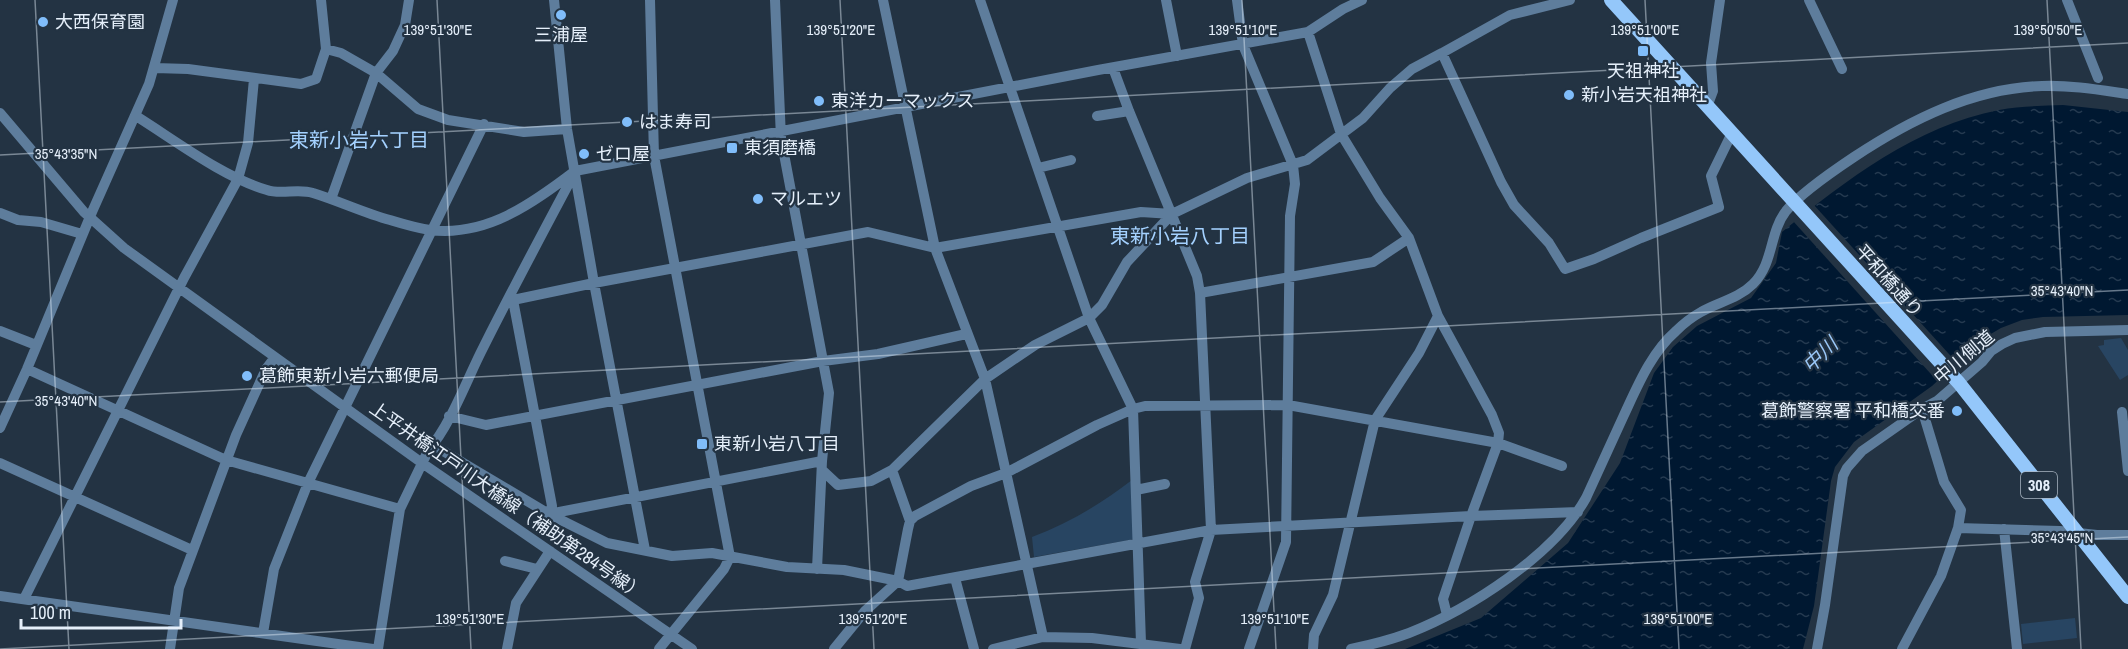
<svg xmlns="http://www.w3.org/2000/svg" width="2128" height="649" font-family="'Archivo Narrow','Noto Sans JP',sans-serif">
  <defs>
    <pattern id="water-ripples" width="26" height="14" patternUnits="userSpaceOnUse" patternTransform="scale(1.5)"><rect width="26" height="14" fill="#001831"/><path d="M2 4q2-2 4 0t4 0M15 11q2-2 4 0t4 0" fill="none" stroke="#253a50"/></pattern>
  </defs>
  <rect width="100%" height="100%" fill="#233343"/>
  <!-- park -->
  <path fill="#284562" d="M2121 338 2128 350V375L2120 380 2098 346 2104 345V340Z
    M1132 480 1135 539 1034 557 1032 537C1069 523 1101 504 1132 480Z
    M2075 618 2077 638 2023 644 2021 624Z"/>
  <!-- water -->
  <path fill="url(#water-ripples)" d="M2063 105 2128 112V315L2043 317 2022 320 2001 328 1984 338 1932 386 1854 442 1835 467 1831 481 1814 606 1803 649H1405L1481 618 1568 543 1620 463 1654 373 1673 347 1697 326 1751 298 1776 263 1782 232C1846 180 1916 126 1999 110 2020 106 2041 106 2063 105Z"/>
  <!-- pier -->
  <path fill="#233343" d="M1813 204 1958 364 1939 383 1793 221Z"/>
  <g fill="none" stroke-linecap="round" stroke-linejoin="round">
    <!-- minor -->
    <path stroke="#5e7d9c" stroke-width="10" d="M554 0 567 129 594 283 645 550
      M650 0 654 156 730 557 724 569 659 649
      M775 0 781 138 829 393 822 461 817 569
      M883 0 935 248 985 379 1043 637
      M980 0 1089 318 1133 409 1141 643
      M1166 0 1177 56
      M1237 0 1243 45 1293 165 1295 184 1290 216 1286 542 1249 649
      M1570 0 1510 15 1442 53 1501 182 1514 205 1549 243 1565 269 1594 259 1641 238 1719 207 1711 176 1732 133
      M1809 0 1842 69
      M2067 0 2098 78
      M1308 32 1341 134 1380 198 1409 238 1438 316 1492 415 1499 433 1498 443 1471 516 1443 599 1447 615
      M326 49 341 53 376 73 418 109 448 120 524 132 567 129
      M155 68 188 69 301 84 316 79 326 49 321 0
      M1113 68 1129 111 1197 276 1200 293 1211 530 1195 582 1199 598 1185 649
      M1707 107 1713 91 1711 63 1720 0
      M0 113 84 212 124 248 422 463 692 649
      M136 116C176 141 223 177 267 190 281 195 298 188 313 193 339 201 364 213 390 220 403 224 417 228 430 230 487 237 533 203 575 171L1098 70 1308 32 1343 9 1362 0
      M1097 116 1129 111
      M1038 168 1071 160
      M331 199 376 73 393 51 405 25 409 0
      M0 213 18 220 41 222 82 234
      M1200 293 1373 262 1409 238
      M509 297 513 300 552 506 549 514
      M513 300 594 283 868 232 935 248 1141 212 1172 214 1247 178 1307 160 1363 118 1390 88 1412 69 1442 53
      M0 331 36 345
      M27 369 226 460 400 509
      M2122 412 2128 471
      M449 416 486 425 823 361 878 354 966 334
      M0 428 27 369 92 212 149 84 173 0
      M433 445 549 514 607 543 672 556 712 553 787 567 844 570 898 581 907 586 1211 530 1471 516 1578 512
      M0 463 192 550
      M822 470 838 485 871 481 892 470 910 521
      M892 470 985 379 1035 345 1089 318 1102 305 1127 262 1172 214
      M1136 490 1165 484
      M549 514 822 461
      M1958 528 2060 531 2097 535H2128
      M2004 529 2017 649
      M505 561 537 569
      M955 578 974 649
      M0 596 373 649
      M24 599 184 278 238 179 248 143 254 79
      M263 633 274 569 308 483 484 124
      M170 649 179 588 236 435 266 369 275 357
      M378 649 400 509 429 449C450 426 468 377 483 348 512 290 543 232 574 174
      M507 649 516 603 550 551
      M834 649 865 611 898 581 908 529 910 521 915 516 971 486 1006 473 1097 425 1133 409 1145 406 1288 405 1498 443 1562 466
      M993 649 1043 637 1092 638 1180 649
      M1313 649 1314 635 1333 595 1375 420 1419 353 1438 316
      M1351 649C1370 645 1390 640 1409 633 1470 609 1554 555 1586 498 1599 470 1611 443 1624 415 1638 385 1651 353 1676 331 1683 324 1692 317 1701 312 1718 302 1738 299 1753 284 1774 263 1769 233 1786 211 1799 195 1836 169 1854 157 1910 120 1973 88 2042 86 2071 85 2100 90 2128 94
      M1817 649 1825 605 1843 476 1847 468 1862 451 1922 409 1937 401 1982 362 1991 351 2002 344 2015 338 2045 332 2128 330
      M1902 649 1941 576 1958 528 1961 510 1944 482 1922 409"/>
    <!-- major -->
    <path stroke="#94c7fa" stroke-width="14" d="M1611 0 1959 383 2128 597"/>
  </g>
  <!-- ticks -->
  <path fill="none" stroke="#e5effa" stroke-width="1.5" stroke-opacity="0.45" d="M35 0 69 649M437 0 471 649M840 0 874 649M1242 0 1276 649M1645 0 1679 649M2047 0 2081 649M0 155 2128 43M0 402 2128 290M0 649 2128 537"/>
  <!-- markers -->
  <g fill="#80bdfa" stroke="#233343" stroke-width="2">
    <circle cx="561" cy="15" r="6"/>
    <circle cx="43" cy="22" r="6"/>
    <rect x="1637" y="45" width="12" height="12" rx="3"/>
    <circle cx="1569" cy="95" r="6"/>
    <circle cx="819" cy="101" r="6"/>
    <circle cx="627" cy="122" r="6"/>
    <rect x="726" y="142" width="12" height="12" rx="3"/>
    <circle cx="584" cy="154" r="6"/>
    <circle cx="758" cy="199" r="6"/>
    <circle cx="247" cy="376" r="6"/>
    <circle cx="1957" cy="411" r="6"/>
    <rect x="696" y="438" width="12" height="12" rx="3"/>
  </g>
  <g text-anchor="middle" stroke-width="4.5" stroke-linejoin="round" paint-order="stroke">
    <!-- shield labels -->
    <rect fill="#233343" stroke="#abb7c3" stroke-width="1.5" x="2021" y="472" width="36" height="26" rx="4.5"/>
    <g font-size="16" font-weight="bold" fill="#e5effa">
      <text x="2039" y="491">308</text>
    </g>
    <!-- poi labels -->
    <g font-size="18" fill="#e5effa" stroke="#233343" text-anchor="start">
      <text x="55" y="28">大西保育園</text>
      <text x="561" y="41" text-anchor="middle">三浦屋</text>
      <text x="1643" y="77" text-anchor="middle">天祖神社</text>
      <text x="1581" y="101">新小岩天祖神社</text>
      <text x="831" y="107">東洋カーマックス</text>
      <text x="639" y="128">はま寿司</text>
      <text x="744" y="154">東須磨橋</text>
      <text x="596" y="160">ゼロ屋</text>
      <text x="770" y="205">マルエツ</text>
      <text x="259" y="382">葛飾東新小岩六郵便局</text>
      <text x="1945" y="417" text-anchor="end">葛飾警察署 平和橋交番</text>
      <text x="714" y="450">東新小岩八丁目</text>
    </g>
    <!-- street labels -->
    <g font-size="18" fill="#e5effa" stroke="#233343">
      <text transform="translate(1889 281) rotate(48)" y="6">平和橋通り</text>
      <text transform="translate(1964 357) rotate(-40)" y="6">中川側道</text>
      <text transform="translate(507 501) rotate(35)" y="6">上平井橋江戸川大橋線（補助第284号線）</text>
    </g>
    <!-- neighbourhood labels -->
    <g font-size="20" fill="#a4d1ff" stroke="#233343">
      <text x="359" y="147">東新小岩六丁目</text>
      <text x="1180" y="243">東新小岩八丁目</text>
    </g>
    <!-- water labels -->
    <g font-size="20" font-style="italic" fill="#9bc8f8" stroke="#233343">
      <text transform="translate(1820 355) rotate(-44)" y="7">中川</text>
    </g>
  </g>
  <g font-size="15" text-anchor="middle" fill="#e5effa" stroke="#233343" stroke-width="4.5" stroke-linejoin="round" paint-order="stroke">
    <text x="438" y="35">139°51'30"E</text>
    <text x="841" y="35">139°51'20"E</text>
    <text x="1243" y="35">139°51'10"E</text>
    <text x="1645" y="35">139°51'00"E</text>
    <text x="2048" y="35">139°50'50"E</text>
    <text x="66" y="159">35°43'35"N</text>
    <text x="2062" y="296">35°43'40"N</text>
    <text x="66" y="406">35°43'40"N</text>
    <text x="2062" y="543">35°43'45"N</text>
    <text x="470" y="624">139°51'30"E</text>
    <text x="873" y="624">139°51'20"E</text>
    <text x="1275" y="624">139°51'10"E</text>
    <text x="1678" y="624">139°51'00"E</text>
  </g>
  <!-- scale -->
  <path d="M21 619v9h160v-9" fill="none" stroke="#e5effa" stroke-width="3"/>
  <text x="30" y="619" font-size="18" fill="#e5effa" stroke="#233343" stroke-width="4.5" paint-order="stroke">100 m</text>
</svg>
